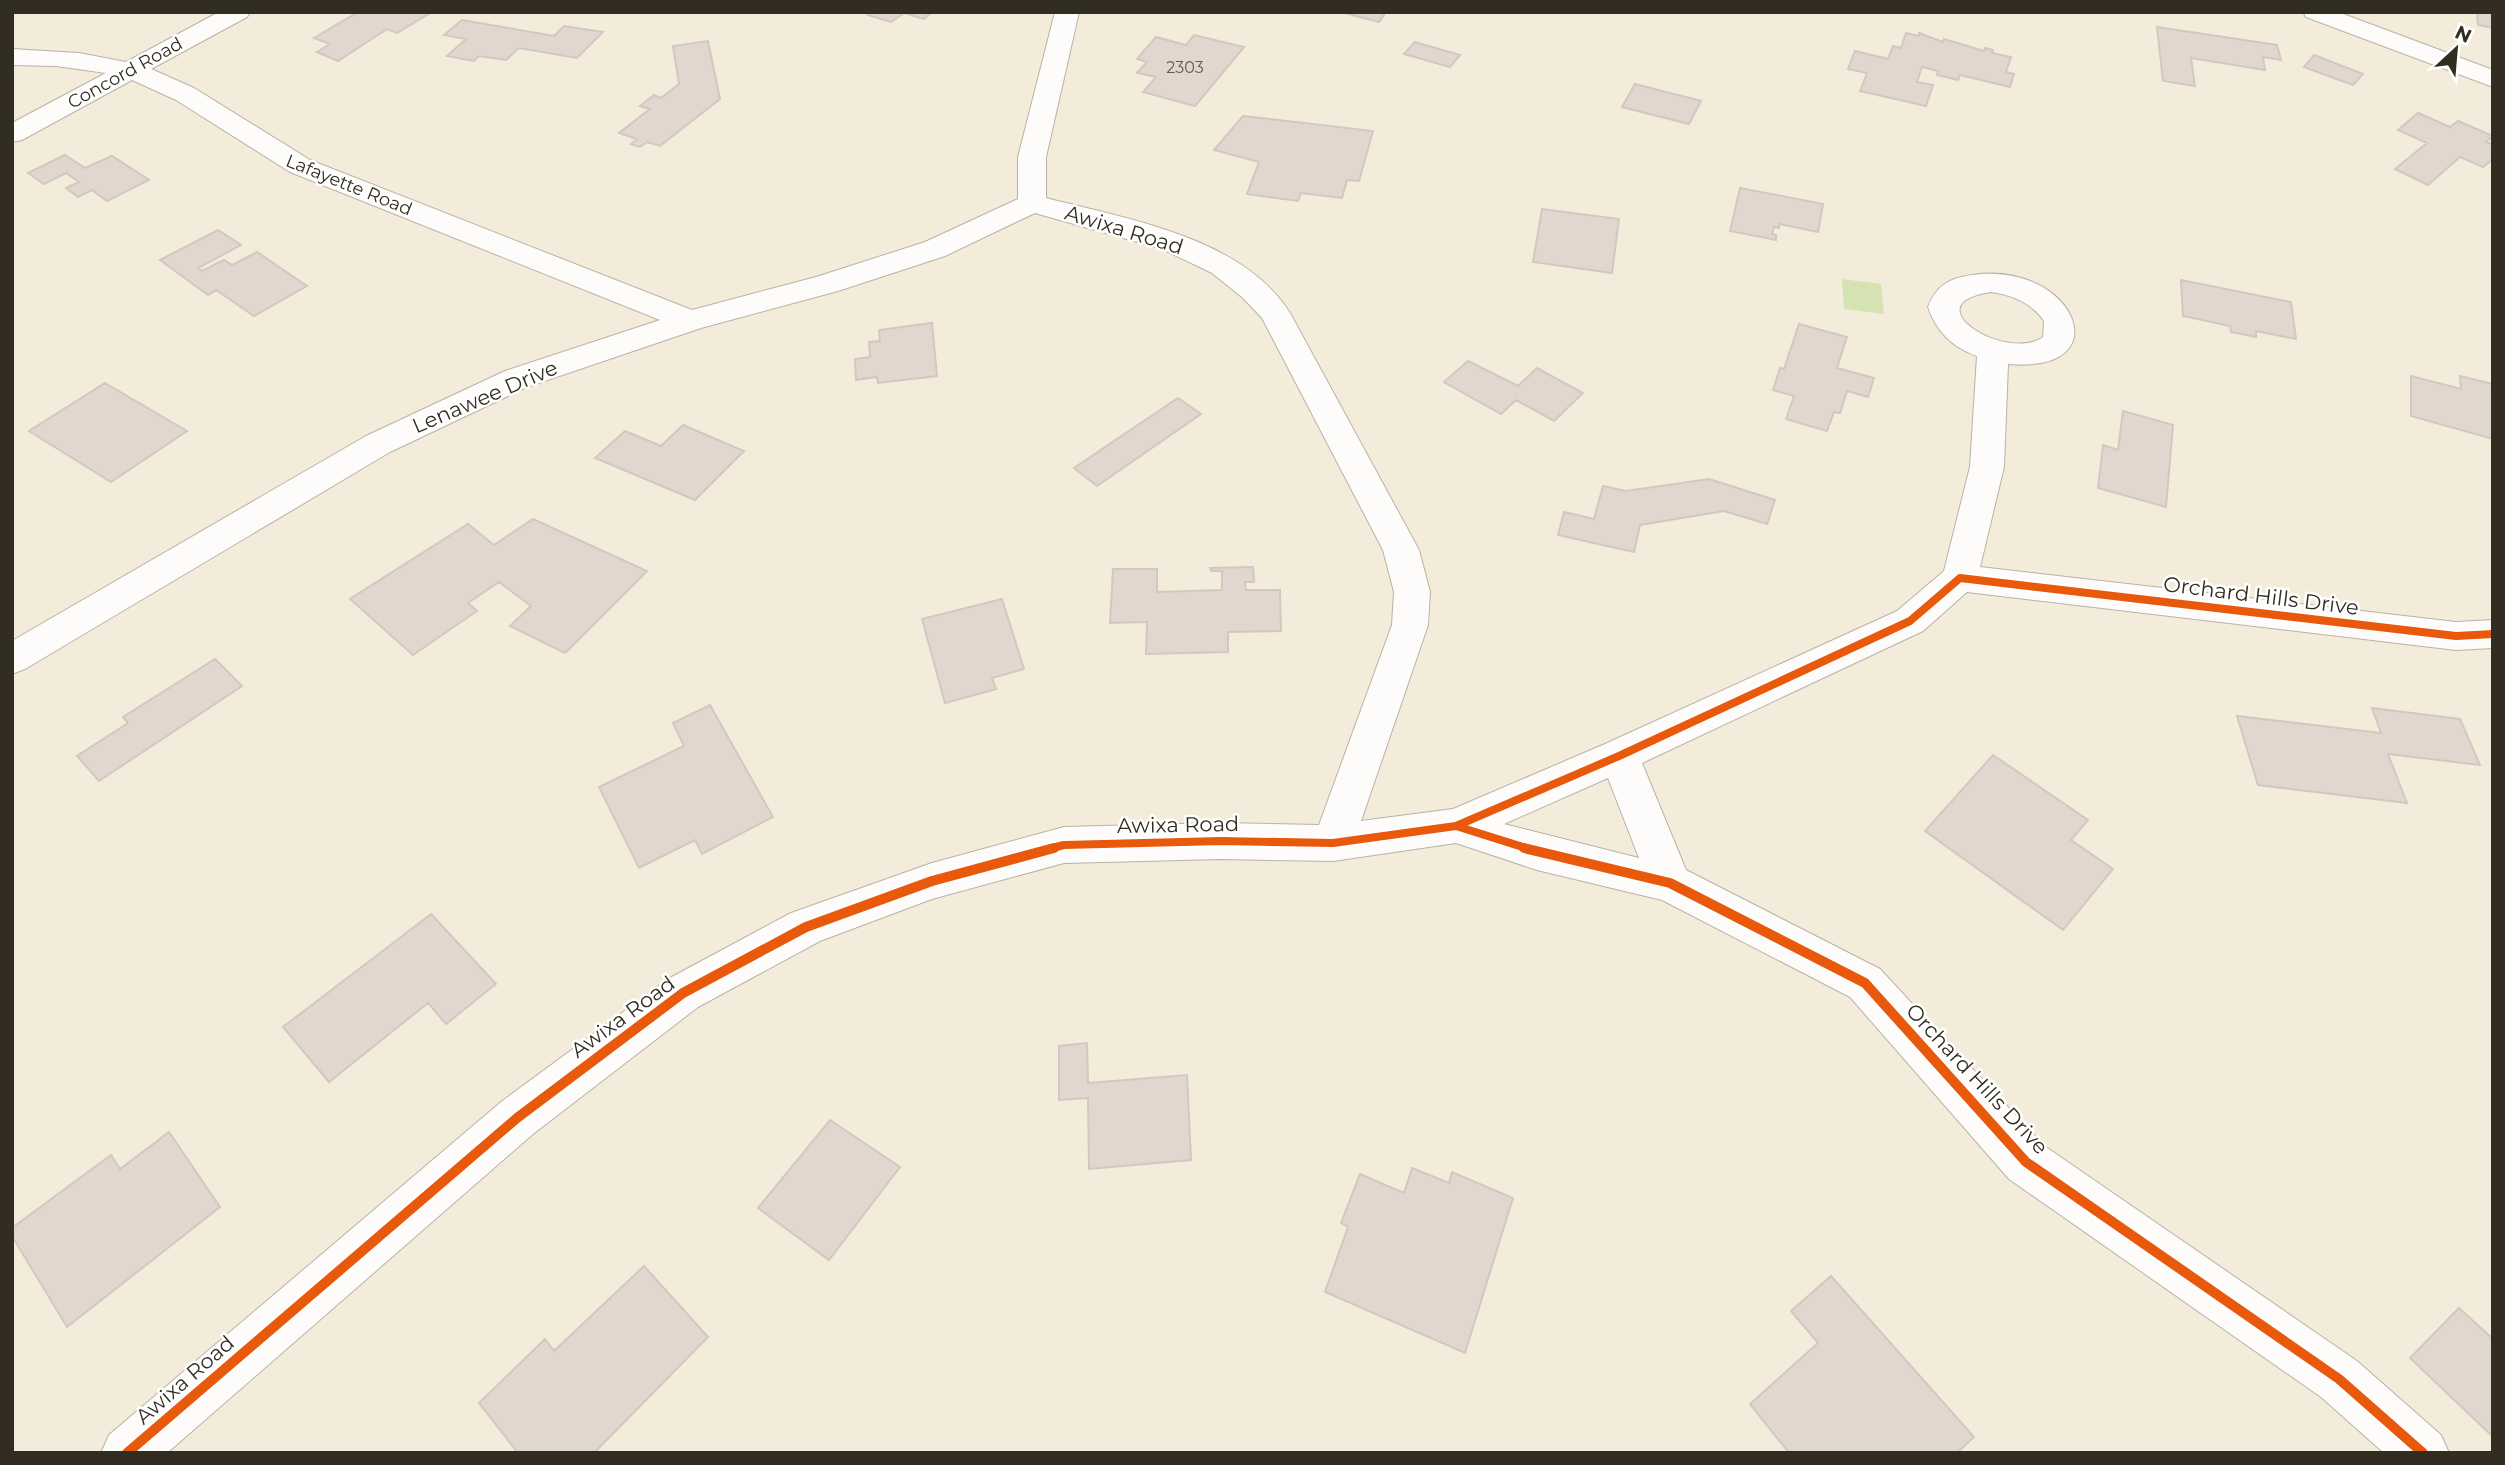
<svg xmlns="http://www.w3.org/2000/svg" width="2505" height="1465" font-family="Montserrat,sans-serif">
  <rect width="100%" height="100%" fill="#f3ecdb"/>
  <!-- green -->
  <path fill="#d5e2b2" d="M1842 279 1881 284 1884 314 1844 309Z"/>
  <!-- building -->
  <path fill="#e1d7cf" stroke="#d3c8c1" stroke-width="2" d="M358 12H432L397 33 387 29 338 61 317 52 330 44 314 38Z
    M872 12H932L924 19 904 13 891 22 868 15Z
    M1341 12H1386L1379 22Z
    M2477 12H2493V28L2478 25Z
    M462 20 554 36 564 26 603 32 577 58 519 48 506 60 479 56 474 61 447 56 466 39 444 35Z
    M2157 27 2277 45 2281 60 2263 57 2265 70 2191 58 2195 86 2163 81Z
    M1906 33 1919 36V33L1943 42 1944 39 1984 51 1985 48 1993 50 1992 53 2011 57 2006 72 2014 74 2010 87 1960 75 1958 80 1937 75 1938 71 1922 67 1917 82 1933 85 1926 106 1860 91 1867 73 1848 69 1855 51 1888 59 1893 46 1901 48Z
    M1194 35 1244 47 1195 106 1143 92 1156 77 1137 73 1147 62 1137 59 1156 37 1186 45Z
    M708 41 720 99 660 146 647 142 640 147 631 144 637 139 619 133 650 109 640 106 654 95 661 98 679 84 673 46Z
    M1415 42 1460 55 1450 67 1404 54Z
    M2314 55 2363 74 2353 85 2304 67Z
    M1635 84 1701 101 1689 124 1622 107Z
    M2418 113 2450 127 2458 121 2493 136 2486 142 2493 145V159L2483 167 2460 157 2428 185 2395 169 2427 143 2398 130Z
    M1243 116 1373 131 1359 181 1347 180 1342 198 1301 193 1298 201 1247 194 1259 162 1214 150Z
    M65 155 85 168 112 156 149 180 107 201 92 190 78 197 66 188 79 182 66 173 44 184 28 173Z
    M1740 188 1823 204 1818 232 1779 224V228L1774 227 1772 234 1776 235V240L1730 231Z
    M1542 209 1619 219 1612 273 1533 262Z
    M218 230 241 245 198 268 202 271 224 260 232 265 257 252 307 286 254 316 216 290 208 295 160 260Z
    M2181 280 2291 302 2296 339 2256 331V337L2231 332 2230 326 2183 316Z
    M932 323 937 376 878 383 877 377 856 380 855 359 870 357 869 342 880 341 879 330Z
    M1799 324 1847 337 1837 368 1874 378 1868 397 1847 391 1840 413 1834 412 1827 431 1786 419 1794 396 1773 390 1780 368 1784 369Z
    M1468 361 1518 386 1537 368 1583 393 1554 421 1516 400 1501 414 1444 382Z
    M2411 376 2461 389 2460 376 2493 384V439L2411 416Z
    M105 383 187 431 111 482 29 431Z
    M1178 398 1201 414 1097 486 1074 468Z
    M2123 411 2173 425 2166 507 2098 488 2103 445 2118 450Z
    M683 425 744 451 695 500 595 458 625 431 661 446Z
    M1709 479 1775 500 1767 524 1724 511 1640 525 1634 552 1558 535 1564 512 1594 519 1603 486 1626 491Z
    M533 519 647 571 565 653 510 626 531 606 499 582 468 603 477 611 413 655 350 599 468 524 494 545Z
    M1253 567 1254 582H1245L1246 590H1280L1281 631 1228 632V652L1146 654 1147 622 1110 623 1113 569H1157V592L1222 590V571H1211L1210 568Z
    M1002 599 1024 669 992 678 996 689 945 703 922 619Z
    M215 659 242 686 99 781 77 756 128 723 123 717Z
    M710 705 773 817 702 854 695 840 639 868 599 787 684 746 673 723Z
    M2372 708 2460 719 2480 765 2388 754 2407 803 2258 785 2237 716 2381 733Z
    M1993 755 2088 820 2071 840 2113 869 2063 930 1925 831Z
    M431 914 496 984 446 1024 428 1003 329 1082 283 1027Z
    M1087 1043 1088 1083 1187 1075 1191 1160 1089 1169 1088 1098 1059 1100V1046Z
    M830 1120 900 1167 829 1260 758 1208Z
    M169 1132 220 1207 67 1327 12 1236V1228L111 1155 120 1169Z
    M1412 1168 1449 1183 1452 1172 1513 1198 1465 1353 1325 1292 1348 1227 1341 1223 1360 1174 1404 1193Z
    M644 1266 708 1337 594 1453H518L479 1403 545 1339 554 1351Z
    M1831 1276 1974 1437 1957 1453H1789L1750 1404 1818 1343 1791 1311Z
    M2459 1308 2493 1339V1437L2410 1358Z"/>
  <g fill="none" stroke-linecap="round" stroke-linejoin="round">
    <!-- minor casing -->
    <g stroke="#b9b3a6" stroke-width="2">
      <path id="minor" d="M219 12H250L247 17 151 69 194 88 310 160 692 310 816 277 925 242 1018 199V157L1055 12H1079L1046 157V198C1127 219 1242 237 1290 313L1419 550 1430 592 1428 625 1361 821 1453 809 1605 744 1897 611 1944 571 1970 467 1977 356C1953 348 1936 331 1928 307 1936 286 1949 278 1972 275 2074 260 2123 374 2008 364L2004 467 1980 567 2456 622 2493 620V648L2456 650 1967 592 1923 631 1642 763 1686 870 1880 969 2043 1145 2357 1361 2441 1435 2449 1453H2384L2321 1397 2009 1179 1850 997 1662 900 1537 870 1456 843 1333 861 1221 859 1064 863 932 899 820 941 698 1007 533 1134 167 1453H101L109 1435 501 1102 668 979 791 913 932 863 1064 827 1221 823 1319 825 1392 625 1394 592 1383 550 1262 318 1243 298 1212 273 1162 249 1035 213 945 256 838 291 701 328 527 387 390 452 25 669 12 674V641L366 436 505 371 660 320 290 172 176 100 132 80 22 140 12 142V123L106 73 56 66 12 65V49L79 53 126 62ZM1991 292C2012 295 2032 303 2044 321L2043 337C2007 363 1910 304 1991 292ZM1608 778 1639 858 1504 824Z
        M2303 12H2338L2493 70V87L2306 17Z"/>
    </g>
    <!-- minor -->
    <use href="#minor" fill="#fdfcfa" fill-rule="evenodd"/>
    <!-- cycleway-far1 casing -->
    <g stroke="#fff" stroke-width="12">
      <path id="cycleway-far1" d="M1456 826 1529 849
        M1048 849 1064 845 1221 841 1333 843 1456 826 1619 756 1910 621 1960 578 2456 636 2493 634"/>
    </g>
    <!-- cycleway casing -->
    <g stroke="#fff" stroke-width="15">
      <path id="cycleway" d="M1524 848 1670 883 1865 983 2026 1162 2339 1379 2423 1453
        M127 1453 517 1118 683 993 806 927 932 881 1054 848"/>
    </g>
    <!-- cycleway-far1 -->
    <use href="#cycleway-far1" stroke="#e8590c" stroke-width="8"/>
    <!-- cycleway -->
    <use href="#cycleway" stroke="#e8590c" stroke-width="10"/>
  </g>
  <g text-anchor="middle" stroke-width="5" stroke-linejoin="round" paint-order="stroke">
    <!-- far-number labels -->
    <g font-size="16" fill="#605a4f">
      <text x="1185" y="73">2303</text>
    </g>
    <!-- far-street labels -->
    <g font-size="18" fill="#322d21" stroke="#fff">
      <text transform="translate(125 73) rotate(-29)" y="6">Concord Road</text>
      <text transform="translate(349 185) rotate(22)" y="6">Lafayette Road</text>
    </g>
    <!-- street labels -->
    <g font-size="21" fill="#322d21" stroke="#fff">
      <text transform="translate(1124 230) rotate(17)" y="7">Awixa Road</text>
      <text transform="translate(485 397) rotate(-23)" y="7">Lenawee Drive</text>
      <text transform="translate(2261 596) rotate(7)" y="7">Orchard Hills Drive</text>
      <text transform="translate(1178 825) rotate(-1)" y="7">Awixa Road</text>
      <text transform="translate(623 1017) rotate(-36)" y="7">Awixa Road</text>
      <text transform="translate(1977 1079) rotate(47)" y="7">Orchard Hills Drive</text>
      <text transform="translate(185 1380) rotate(-41)" y="7">Awixa Road</text>
    </g>
  </g>
  <!-- border -->
  <rect width="2505" height="1465" fill="none" stroke="#322d21" stroke-width="28"/>
  <!-- north arrow -->
  <g transform="translate(2456 49) rotate(26)" stroke="#ffffff" stroke-width="5" paint-order="stroke">
  <path d="M0-5L12 26L0 18L-12 26Z" fill="#322d21"/>
  <text y="-10" font-size="19" font-weight="bold" text-anchor="middle" fill="#322d21">N</text>
  </g>
</svg>
